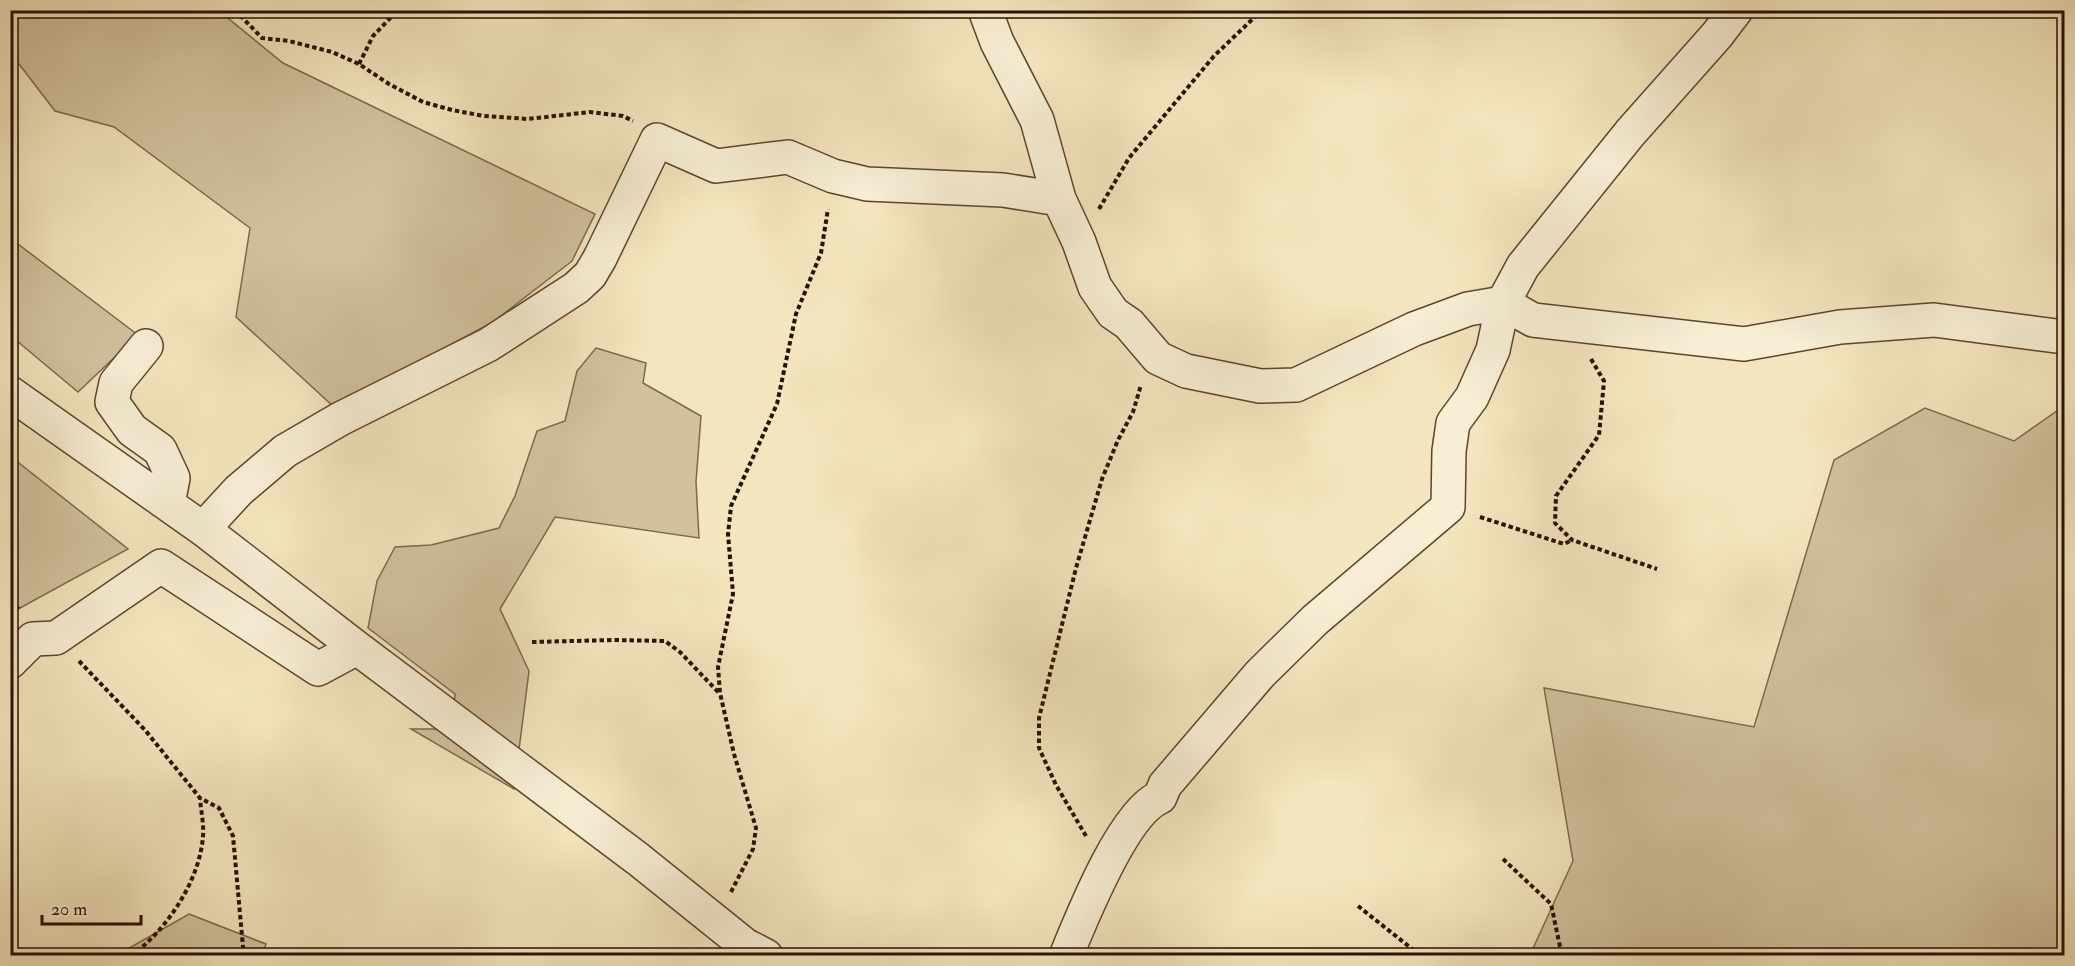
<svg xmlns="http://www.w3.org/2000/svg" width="2075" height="966" font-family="'IM FELL Double Pica',serif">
  <rect width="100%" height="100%" fill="#f3e5bd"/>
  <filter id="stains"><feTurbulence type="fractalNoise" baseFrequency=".00333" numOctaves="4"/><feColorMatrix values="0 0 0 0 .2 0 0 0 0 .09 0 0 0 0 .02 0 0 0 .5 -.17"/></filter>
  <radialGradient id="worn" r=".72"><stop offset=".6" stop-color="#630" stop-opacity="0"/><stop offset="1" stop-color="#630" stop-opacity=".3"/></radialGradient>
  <!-- green -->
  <path fill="#d1c19d" stroke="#7d684e" stroke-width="1.5" d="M10 11H219L283 63 595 214 572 261 493 322 334 407 236 317 250 228 114 127 55 111 19 64H11Z
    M10 238 138 335 78 392 11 336Z
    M596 348 646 363 643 383 701 416 696 482 699 538 555 517 500 609 529 671 514 789 411 729H452L455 694 368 628 377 581 395 547 431 545 499 528 515 496 537 431 565 421 577 371Z
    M2064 406V955H1530L1573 861 1544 688 1754 727 1834 460 1925 408 2014 441Z
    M10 456 128 549 11 613H10Z
    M189 914 266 944 262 955H117Z"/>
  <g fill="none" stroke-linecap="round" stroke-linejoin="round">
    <!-- minor casing -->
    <g stroke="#5c442f" stroke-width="36">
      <path id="minor" d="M985 10 997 42 1037 120 1059 199 1079 242 1095 287 1113 313 1129 324 1158 358 1186 371 1260 386 1296 385 1414 329 1468 309 1503 303 1533 320 1744 344 1840 327 1934 320 2064 337
        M146 346 116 383 112 402 132 430 160 450 173 478 168 504
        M10 393 203 529 357 648 638 859 745 945 766 956
        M203 529 239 490 285 451 340 419 488 345 576 288 590 275 600 258 657 140 716 166 788 157 833 176 867 184 1003 190 1059 199
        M10 662 33 639 56 638 161 566 318 669 357 648
        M1066 956C1082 917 1123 813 1160 797L1165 785 1260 674 1315 620 1448 507 1449 451 1453 423 1472 397 1493 350 1503 303 1523 266 1630 133 1717 35 1736 10"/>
    </g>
    <!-- path -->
    <path stroke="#290f00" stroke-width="4" stroke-dasharray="4.5 3" stroke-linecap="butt" d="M235 10 262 38 289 41 332 52 359 64 389 84 423 102 452 110 484 116 528 119 590 112 623 116 633 121
      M359 64 373 36 398 10
      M1099 209 1129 158 1214 56 1262 10
      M1591 359 1604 381 1599 435 1556 496 1555 523 1572 540 1657 569
      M1480 517 1564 544 1572 540
      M10 602 19 609
      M532 642 614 640 665 641 680 652 719 693
      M79 661 145 730 200 798 219 808 233 836 243 947 246 956
      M1086 836 1056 785 1039 748V718L1076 568 1102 479 1118 440 1133 412 1141 385
      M1503 859 1551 904 1562 956
      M731 892 753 849 756 828 734 754 720 693 718 667 733 594 728 534 731 506 777 404 796 314 821 253 828 209
      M1358 906 1421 956
      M131 956C167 930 200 880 203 836 204 824 201 811 200 799"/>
    <!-- minor -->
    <use href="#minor" stroke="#f7eed4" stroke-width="33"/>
  </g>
  <!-- margin -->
  <rect width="2075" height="966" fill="none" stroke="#f3e5bd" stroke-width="36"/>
  <rect x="12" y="12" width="2051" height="942" fill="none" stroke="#290f00" stroke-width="3"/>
  <rect x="18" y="18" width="2039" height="930" fill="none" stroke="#290f00" stroke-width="1.5"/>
  <!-- scale -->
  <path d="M42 915v9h99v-9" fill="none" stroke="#290f00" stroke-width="3"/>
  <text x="51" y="915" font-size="18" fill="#290f00" stroke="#f7eed4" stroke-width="4.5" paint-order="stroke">20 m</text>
  <rect width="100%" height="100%" filter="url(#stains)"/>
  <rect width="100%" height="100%" fill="url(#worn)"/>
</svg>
